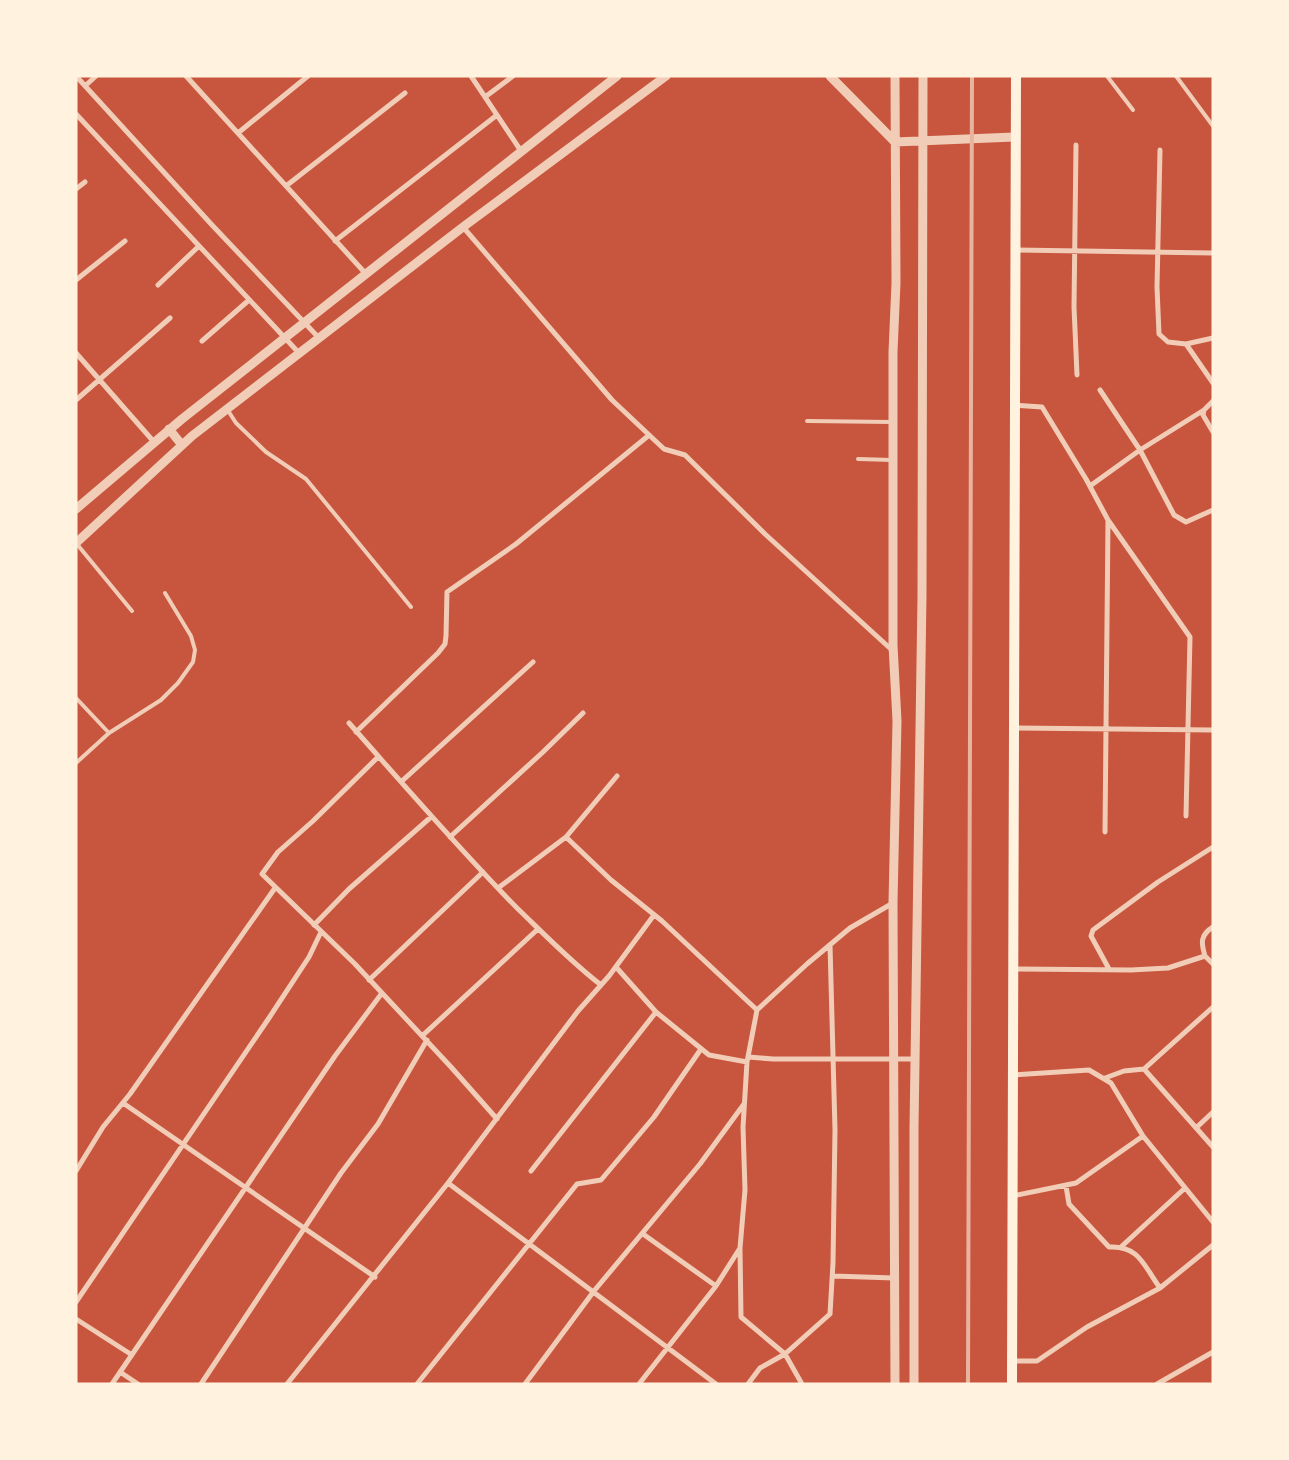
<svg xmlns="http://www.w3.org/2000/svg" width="1289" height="1460" font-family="Literata,serif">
  <rect width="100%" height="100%" fill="#c8553d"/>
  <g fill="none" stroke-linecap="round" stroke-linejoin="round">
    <!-- service -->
    <path stroke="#f1ccb7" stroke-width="4" d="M1107 76 1133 110
      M1176 76 1213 126
      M227 409 236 423 266 452 306 479 411 607
      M807 421 892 422
      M858 459 892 460
      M76 543 132 611
      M76 698 109 733
      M76 763 109 733 161 700 178 683 193 662 195 650 191 636 165 593"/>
    <!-- minor -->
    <path stroke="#f1ccb7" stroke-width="5" d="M76 76 212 225 319 338
      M186 76 366 274
      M471 76 521 151
      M85 86 96 76
      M485 97 513 76
      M76 114 299 353
      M238 133 308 76
      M1076 145 1074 307 1077 375
      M1160 150 1157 287 1159 334 1168 342 1186 344 1213 383
      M286 186 405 93
      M76 189 85 182
      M463 227 612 400 664 449 685 455 765 534 893 651
      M335 241 497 115
      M1015 250 1213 253
      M76 280 125 241
      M158 285 199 246
      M202 341 249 300
      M1186 344 1213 338
      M76 353 154 442
      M1100 390 1140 450 1174 515 1186 522 1213 510
      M76 400 170 318
      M1213 401 1204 410 1203 415 1213 432
      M1014 405 1042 407 1086 479 1108 520 1190 637 1186 816
      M1090 486 1140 450 1204 410
      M349 723C404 785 458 848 517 908 544 934 571 962 601 985
      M1013 728 1213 730
      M356 732 438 653 445 644 446 636 447 592 516 544 648 436
      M377 758 313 821 278 852 262 874 355 964 451 1067 497 1119
      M617 776 566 837 611 880 662 921 757 1010
      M402 781 533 662
      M1105 832 1108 520
      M450 837 543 752 583 713
      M498 888 566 837
      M314 925 349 889 431 817
      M1205 956C1201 943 1200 935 1213 927
      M616 967 656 1012 709 1055 747 1062
      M1012 969 1131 970 1168 968 1205 956 1213 964
      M1109 969 1091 936 1093 930 1158 882 1213 847
      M369 980 483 872
      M422 1036 538 929
      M748 1057 773 1059H914
      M1144 1069 1213 1147
      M1012 1075 1089 1070 1111 1083 1143 1136 1213 1222
      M1105 1078 1124 1071 1144 1069 1213 1007
      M123 1103 375 1277
      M1196 1128 1213 1112
      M76 1171 103 1127 130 1094 275 888
      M531 1171 656 1012
      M448 1183 716 1384
      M1066 1186 1069 1204 1109 1247C1139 1245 1144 1266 1160 1288
      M1012 1196 1076 1183 1143 1136
      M643 1234 716 1286
      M1122 1246 1185 1188
      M833 1276 894 1278
      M76 1302 269 1018 309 957 321 932
      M76 1319 132 1355
      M1012 1361H1037L1087 1327 1160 1288 1213 1245
      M120 1372 138 1384
      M112 1384 335 1056 382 993
      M201 1384 341 1173 378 1124 427 1040
      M287 1384 448 1183 578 1011 609 976 654 915
      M417 1384 577 1184 601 1180 654 1117 701 1049
      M525 1384 594 1291 700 1164 744 1104
      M639 1384 716 1286 740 1248
      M748 1384 760 1368 785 1354 830 1314 833 1263 835 1130 830 945
      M802 1384 785 1354 741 1317 740 1248 745 1190 743 1127 747 1062 757 1010 807 964 850 928 893 903
      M1157 1384 1213 1352"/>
    <!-- tertiary -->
    <path stroke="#f1ccb7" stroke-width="9" d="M830 76 895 142 1014 137
      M169 429 182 445
      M76 509 182 419 617 76
      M76 543 192 436 463 227 666 76
      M895 1384 893 903 897 721 893 645V352L896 283 895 76
      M914 1384V1128L922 596 923 76"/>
    <!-- secondary -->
    <path stroke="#fff3e0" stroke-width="10" d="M1012 1384 1016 76"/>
    <!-- rail -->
    <path stroke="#e9b49f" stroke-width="4" d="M968 1384 972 76"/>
  </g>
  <!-- border -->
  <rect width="1289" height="1460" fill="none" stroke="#fff3e0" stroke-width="155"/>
</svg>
